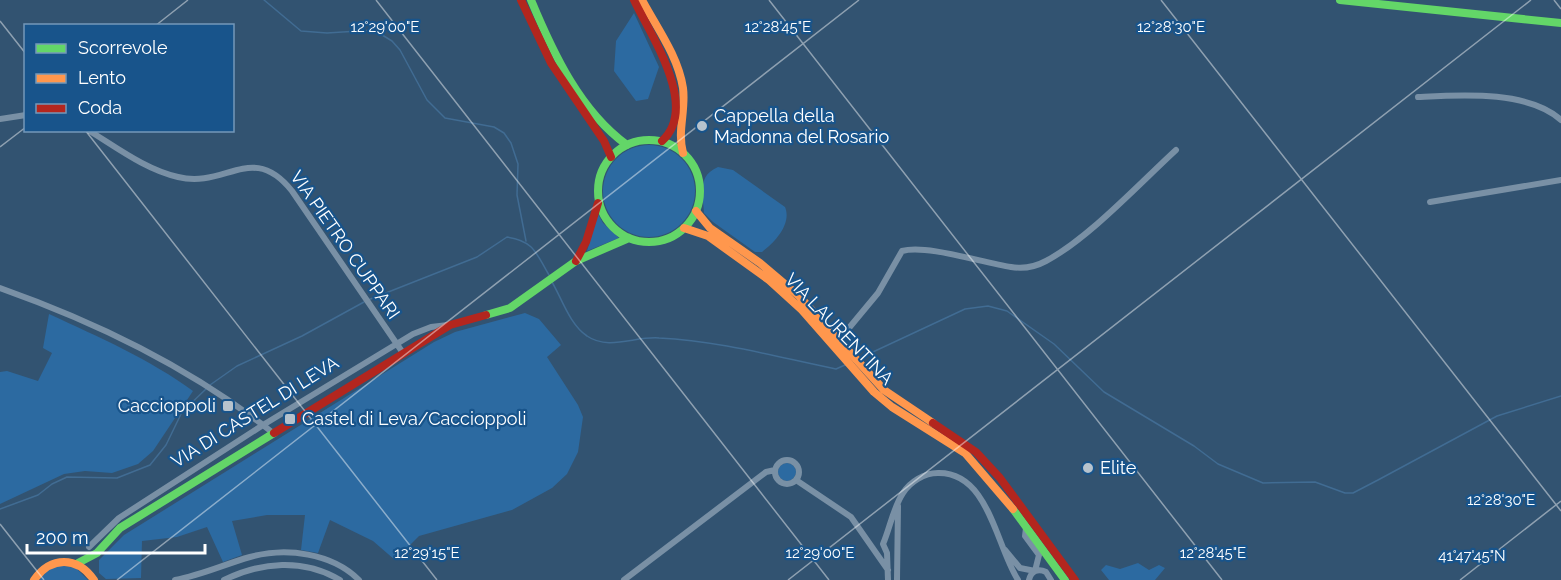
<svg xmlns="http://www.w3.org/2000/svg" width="1561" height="580" font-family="Raleway,sans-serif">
  <rect width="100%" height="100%" fill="#325371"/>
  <!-- green -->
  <path fill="#2c6aa1" d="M634 13 659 67 648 99 636 101 614 71 616 41Z
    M603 191a46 46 0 1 1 92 0a46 46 0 1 1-92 0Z
    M718 167 733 170 785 207C792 224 775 242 762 252H755L713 222 704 213C703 193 697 176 718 167Z
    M598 214 603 223 619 238 587 251Z
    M525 313 539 319 561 345 547 357 578 405 583 417 578 452 567 474 552 488 512 510 419 536 395 560 373 541 330 520 318 553 301 550 305 515H267L232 521 242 555 223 562 207 527 177 537 142 541 141 578 106 579 99 573V560L124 535 434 342 455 332Z
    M49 314C99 337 151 360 193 391L153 451 138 464 112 473 85 471 64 474 0 504V372L7 371 38 381 52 353 43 348Z
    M778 472a9 9 0 1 1 18 0a9 9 0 1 1-18 0Z
    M1138 563 1149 570 1159 565 1165 568 1155 580H1109L1101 570 1106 565 1120 569Z
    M58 565 76 568 88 580H39L50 568Z"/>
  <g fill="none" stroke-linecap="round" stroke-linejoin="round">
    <!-- stream -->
    <path stroke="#416c93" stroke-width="1.5" d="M264 0 301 31 327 33 374 30 392 41 400 50 427 100 445 118 494 127 504 133 511 143 518 164 517 195 526 241
      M552 282C562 299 570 325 587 336 609 351 635 336 659 338 720 341 777 357 836 369L845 365
      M368 300 477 257 507 237C534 241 536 253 549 275
      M860 358 965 309 988 306 1007 311 1054 344 1104 392 1194 446 1218 464 1263 483 1315 482 1345 493H1353L1378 480 1497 416 1561 396
      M210 385 237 366 302 336 364 302
      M0 509 38 495 52 484 67 477 117 478 150 465 166 445 182 412 207 388"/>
    <!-- street -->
    <path stroke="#7990a5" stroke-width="6" d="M1418 97C1460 95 1528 90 1561 120
      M0 119 26 115
      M88 130C116 147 146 170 178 177 226 189 252 141 292 191L403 353
      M1430 202 1561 180
      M0 288C96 322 193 369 273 433
      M839 340 878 293 902 251C926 244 983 263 1011 267 1023 269 1035 267 1046 261 1088 239 1140 183 1176 150
      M775 472a12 12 0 1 1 24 0a12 12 0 1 1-24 0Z
      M796 480 851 517 888 570
      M1026 528 1025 536 1039 555 1035 571
      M89 547 119 518 263 425 413 334 431 327 448 325
      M1005 550 1020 568 1035 571
      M175 580C202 575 225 564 250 557 286 547 332 553 359 580
      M224 580C261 562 303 558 340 580
      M624 580 766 472 775 470
      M888 580 887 553 883 544C890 528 893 508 903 493 910 482 924 473 938 473 989 472 996 546 1018 580
      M897 580 898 506
      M1029 580C1031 571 1038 568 1046 572L1051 580"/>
    <!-- fast -->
    <path stroke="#63d668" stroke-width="8" d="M531 0C553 53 580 111 627 145
      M1340 0 1561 23
      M598 191a51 51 0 1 1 102 0a51 51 0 1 1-102 0Z
      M486 315 510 308 576 261 629 238
      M1013 509 1065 580
      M78 563 97 553 120 528 274 433"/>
    <!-- slow -->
    <path stroke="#ff974d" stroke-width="8" d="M642 0C657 28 678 56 683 88 686 110 677 131 683 153
      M696 211 710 228 760 263 799 296 884 390 933 423
      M684 228 708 236 769 280 802 310 874 392 892 407 965 453 1013 509
      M34 580C51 556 77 556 94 580"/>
    <!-- jam -->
    <path stroke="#b3261e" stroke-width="8" d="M521 0 551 63 604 141 611 157
      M634 0C650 34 700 107 662 141
      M576 261 586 242 598 203
      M933 423 976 452 1000 478 1075 580
      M274 433 450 325 486 315"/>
  </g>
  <!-- ticks -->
  <path fill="none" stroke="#fff" stroke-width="1.5" stroke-opacity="0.45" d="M376 0 829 580M769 0 1222 580M1161 0 1561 511M1554 0 1561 9M0 21 26 54M155 26 188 0M85 130 437 580M0 147 26 127M0 524 44 580M117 580 859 0M788 580 1531 0M1460 580 1561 501"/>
  <!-- markers -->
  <g fill="#b7c3cd" stroke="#18548b" stroke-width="2">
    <circle cx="702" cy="126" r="6"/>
    <rect x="222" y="400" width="12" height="12" rx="3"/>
    <rect x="284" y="413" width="12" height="12" rx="3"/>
    <circle cx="1088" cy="468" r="6"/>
  </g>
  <g text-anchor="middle" stroke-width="4.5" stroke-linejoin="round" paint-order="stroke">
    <!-- poi labels -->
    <g font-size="18" fill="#fff" stroke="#18548b" text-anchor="start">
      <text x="714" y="122">Cappella della<tspan x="714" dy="21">Madonna del Rosario</tspan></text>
      <text x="216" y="412" text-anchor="end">Caccioppoli</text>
      <text x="302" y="425">Castel di Leva/Caccioppoli</text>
      <text x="1100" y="474">Elite</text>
    </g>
    <!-- street labels -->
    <g font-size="18" fill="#fff" stroke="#18548b">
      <text transform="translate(345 245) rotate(55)" y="6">VIA PIETRO CUPPARI</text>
      <text transform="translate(839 329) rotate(46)" y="6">VIA LAURENTINA</text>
      <text transform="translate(255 412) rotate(-32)" y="6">VIA DI CASTEL DI LEVA</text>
    </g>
  </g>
  <g font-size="15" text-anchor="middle" fill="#fff" stroke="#18548b" stroke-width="4.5" stroke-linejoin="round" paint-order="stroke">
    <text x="385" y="32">12°29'00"E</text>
    <text x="778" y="32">12°28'45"E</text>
    <text x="1171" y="32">12°28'30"E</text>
    <text x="1501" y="505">12°28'30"E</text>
    <text x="427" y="558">12°29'15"E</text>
    <text x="820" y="558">12°29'00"E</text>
    <text x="1213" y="558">12°28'45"E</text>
    <text x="1472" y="561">41°47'45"N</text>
  </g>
  <!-- legend -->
  <rect x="24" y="24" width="210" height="108" fill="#18548b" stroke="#7498b9" stroke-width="1.5"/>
  <rect x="36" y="44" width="30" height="9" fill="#63d668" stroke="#7498b9" stroke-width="1.5"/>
  <text x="78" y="54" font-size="18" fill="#ffffff">Scorrevole</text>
  <rect x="36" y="74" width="30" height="9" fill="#ff974d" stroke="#7498b9" stroke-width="1.5"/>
  <text x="78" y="84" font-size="18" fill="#ffffff">Lento</text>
  <rect x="36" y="104" width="30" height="9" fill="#b3261e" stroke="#7498b9" stroke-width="1.5"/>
  <text x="78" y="114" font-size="18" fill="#ffffff">Coda</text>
  <!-- scale -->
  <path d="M27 544v9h178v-9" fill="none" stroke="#ffffff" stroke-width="3"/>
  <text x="36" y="544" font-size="18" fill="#ffffff" stroke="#18548b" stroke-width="4.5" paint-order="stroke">200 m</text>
</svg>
